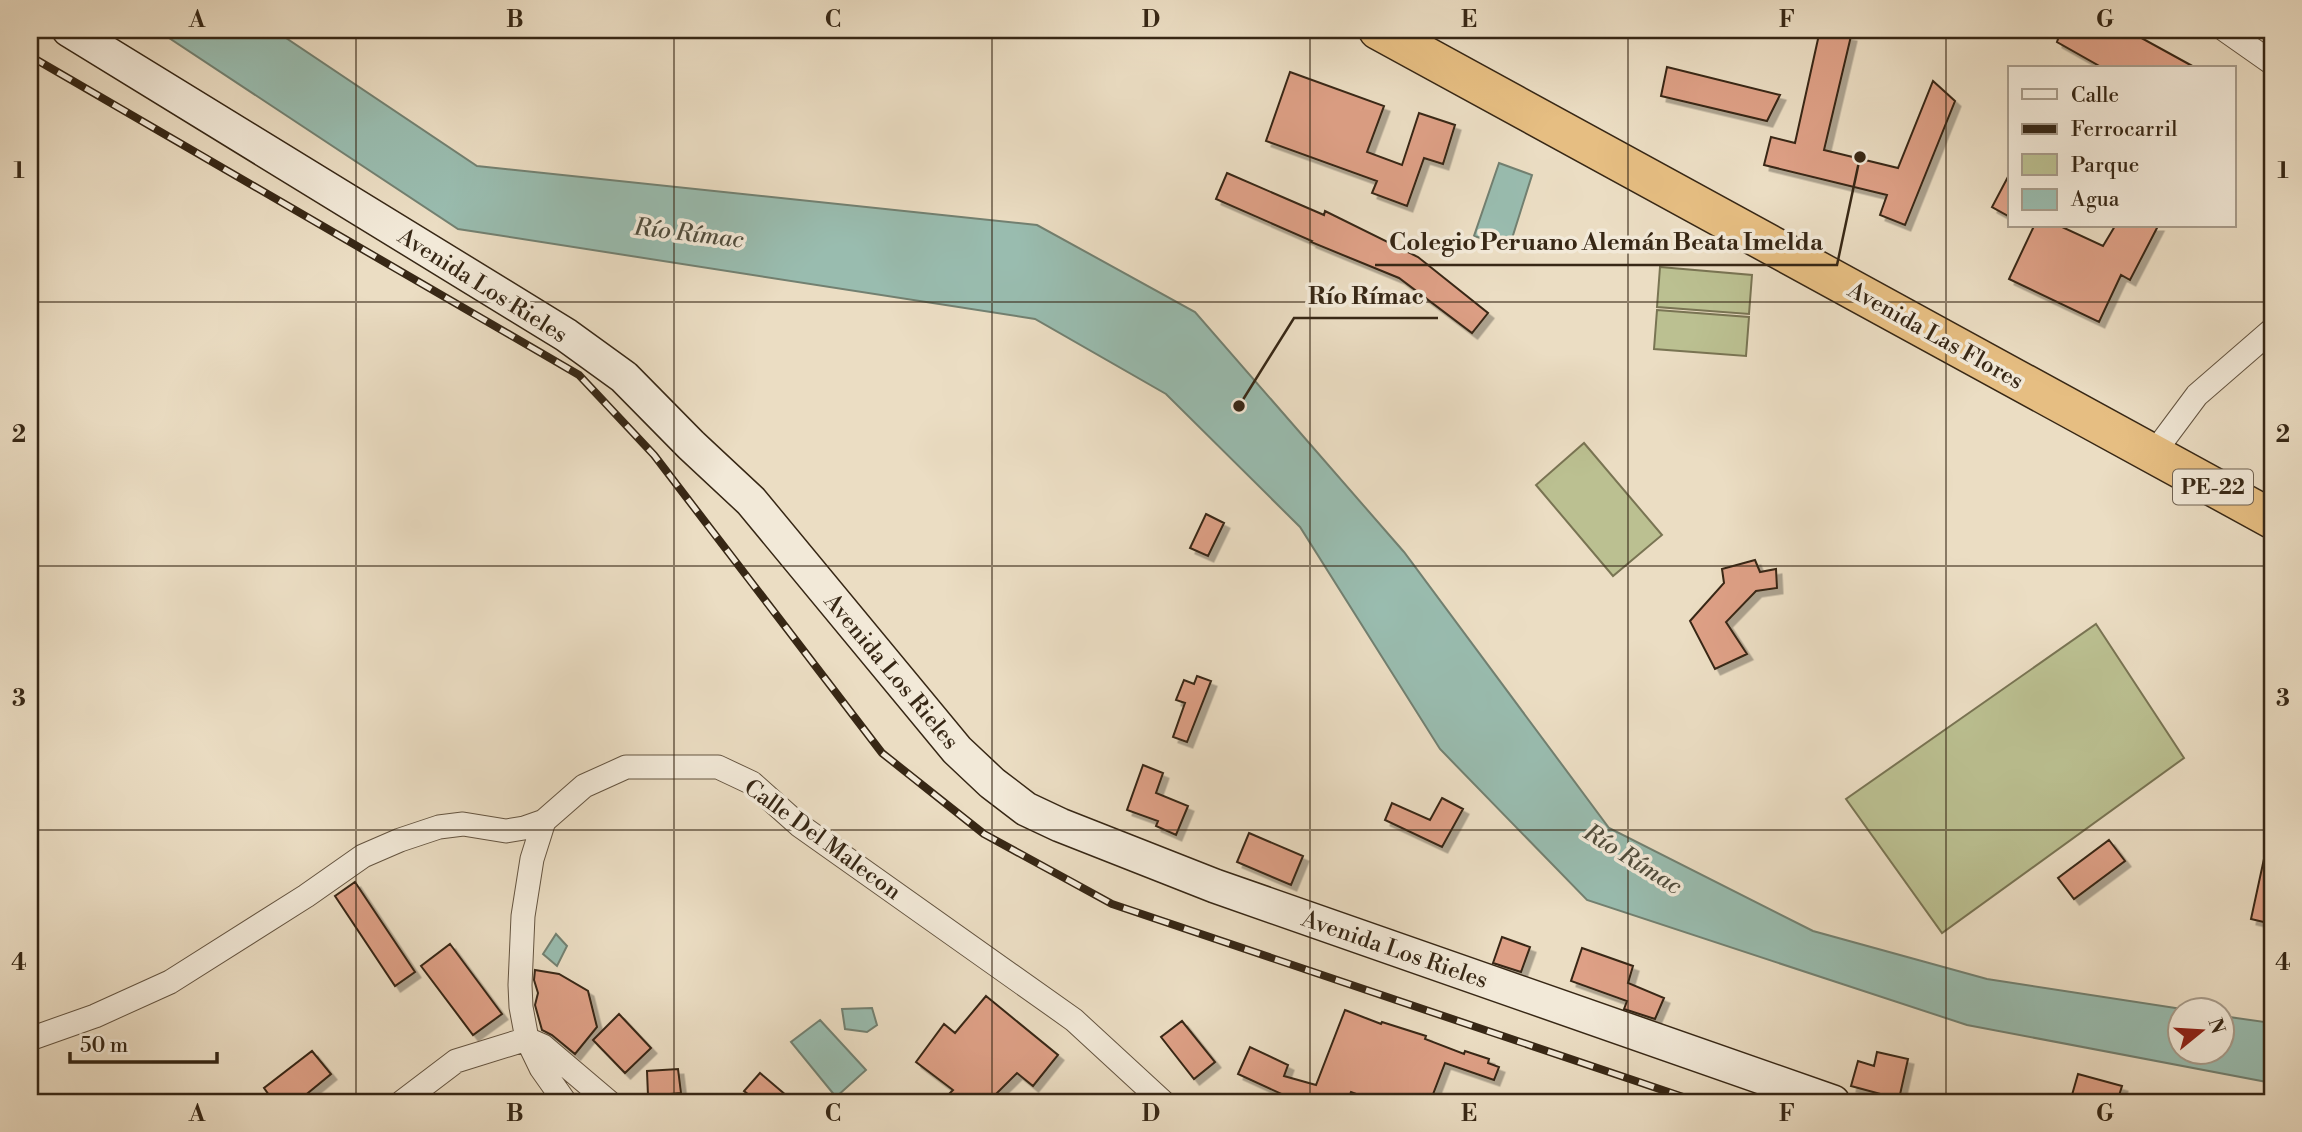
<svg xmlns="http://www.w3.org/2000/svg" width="2302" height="1132" font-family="'Libre Bodoni',serif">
  <defs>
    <filter id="shadow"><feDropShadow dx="5.5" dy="5.5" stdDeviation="0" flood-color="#0004"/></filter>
  </defs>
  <rect width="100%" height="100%" fill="#ebddc3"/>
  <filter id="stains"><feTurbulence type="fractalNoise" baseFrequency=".00286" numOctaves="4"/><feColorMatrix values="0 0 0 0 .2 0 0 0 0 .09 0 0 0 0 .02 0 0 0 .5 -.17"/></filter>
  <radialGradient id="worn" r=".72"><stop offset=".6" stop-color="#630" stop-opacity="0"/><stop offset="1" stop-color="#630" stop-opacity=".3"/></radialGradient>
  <!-- green -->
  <path fill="#bbc091" stroke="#797453" stroke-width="2" d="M1660 267 1752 275 1749 314 1657 307Z
    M1657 310 1749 317 1746 356 1654 349Z
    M1584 443 1662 535 1613 576 1536 485Z
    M2096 624 2184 758 1942 933 1846 799Z"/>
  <!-- water -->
  <path fill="#99bcaf" stroke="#728071" stroke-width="2" d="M157 30H274L477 166 1037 225 1195 312 1404 552 1609 828 1813 931 1987 979 2182 1009 2180 1010V1052H2222V1016L2272 1023V1083L1967 1025 1587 900 1440 749 1300 527 1166 394 1035 319 458 229Z
    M1499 163 1532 175 1509 248 1474 236Z
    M556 934 567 946 557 966 543 954Z
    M872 1008 877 1025 867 1032 845 1029 842 1009Z
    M820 1020 866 1070 836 1097 791 1042Z"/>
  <!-- building -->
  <path fill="#dea086" stroke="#372715" stroke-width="2" filter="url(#shadow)" d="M1820 30 1851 36 1824 150 1898 168 1933 81 1955 101 1905 225 1880 215 1887 195 1764 165 1771 137 1795 143Z
    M2061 30H2127L2196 68H2103L2057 42Z
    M1667 67 1780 95 1767 121 1661 96Z
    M1290 72 1384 106 1367 152 1402 165 1419 113 1455 125 1443 164 1424 158 1407 206 1372 193 1377 181 1266 141Z
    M1227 173 1324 215 1325 211 1418 257 1488 313 1472 333 1399 278 1311 242 1312 241 1216 199Z
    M2010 173V217L1992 207Z
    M2034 226H2060L2103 246 2115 226H2158L2130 280 2121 275 2099 322 2009 279Z
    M1206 514 1224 523 1208 556 1190 548Z
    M1755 560 1760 572 1776 569 1777 588 1756 591 1726 622 1747 654 1715 669 1690 621 1724 583 1722 569Z
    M1197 676 1211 681 1187 742 1173 737 1185 703 1176 700 1184 680 1194 684Z
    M1143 765 1163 773 1156 793 1188 806 1176 835 1156 826 1158 821 1127 810Z
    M1442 798 1463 809 1442 847 1385 820 1392 803 1430 820Z
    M1249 833 1303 856 1291 885 1237 862Z
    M2109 840 2125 861 2074 899 2058 878Z
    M2265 854 2272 855V924L2251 919Z
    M355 882 415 972 395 986 335 896Z
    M1502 937 1530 947 1521 972 1493 963Z
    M450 944 502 1014 473 1035 421 966Z
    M1582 948 1633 966 1628 983 1664 998 1655 1019 1624 1009 1627 1001 1571 981Z
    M535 970 559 974 588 991 597 1027 575 1054 552 1035 542 1030 535 1005 538 993 534 980Z
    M986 996 1058 1055 1033 1086 1017 1073 988 1102H958L950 1093 953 1090 916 1062 944 1024 955 1033Z
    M1345 1010 1381 1024 1382 1022 1426 1036 1425 1039 1464 1054 1465 1051 1489 1059 1488 1063 1499 1067 1494 1080 1445 1063 1430 1102H1378L1351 1092 1347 1102H1299L1238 1074 1250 1047 1288 1065 1284 1076 1316 1085Z
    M619 1014 651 1048 625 1073 593 1040Z
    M1182 1021 1215 1062 1194 1079 1161 1037Z
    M312 1051 331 1074 297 1102H274L264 1088Z
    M1877 1052 1908 1059 1899 1099 1851 1086 1858 1061 1874 1066Z
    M678 1069 681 1093 648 1096 647 1071Z
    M760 1073 794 1102H758L744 1091Z
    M2078 1074 2122 1086 2117 1102H2070Z"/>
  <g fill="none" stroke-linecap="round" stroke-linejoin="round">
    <!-- street casing -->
    <g stroke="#645440" stroke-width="25">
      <path id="street" d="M2225 30 2272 63
        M2153 454 2197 395 2272 330
        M30 1039 95 1016 170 982 306 896 363 856 400 840 439 827 463 824 506 831 524 828 544 821
        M402 1102 456 1061 527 1039 521 1007 520 985 523 916 532 859 544 821 584 786 626 767H718L752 783 799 825 1074 1020 1163 1102
        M565 1102 541 1068 527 1039 543 1046 609 1102"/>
    </g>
    <!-- secondary casing -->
    <g stroke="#372715" stroke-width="36">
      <path id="secondary" d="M69 30 566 335 624 377 691 445 751 501 957 750 992 783 1026 809 1060 825 1215 886 1833 1102"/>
    </g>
    <!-- highway casing -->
    <g stroke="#372715" stroke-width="41">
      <path id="highway" d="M1378 30 2272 519"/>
    </g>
    <!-- street -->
    <use href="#street" stroke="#f2e9d8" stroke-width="23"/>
    <!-- secondary -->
    <use href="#secondary" stroke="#f2e9d8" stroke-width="33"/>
    <!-- highway -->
    <use href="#highway" stroke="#e6be82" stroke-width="38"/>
    <!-- rail casing -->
    <g stroke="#372715" stroke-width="8">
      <path id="rail" d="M30 56 579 375 654 455 882 753 984 834 1112 904 1698 1102"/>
    </g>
    <!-- rail -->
    <use href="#rail" stroke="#f2e9d8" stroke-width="5" stroke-dasharray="16" stroke-linecap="butt"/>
  </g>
  <!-- grid -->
  <path fill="none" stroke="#372715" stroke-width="2" stroke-opacity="0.55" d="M356 30V1102M674 30V1102M992 30V1102M1310 30V1102M1628 30V1102M1946 30V1102M30 302H2272M30 566H2272M30 830H2272"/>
  <g text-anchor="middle" stroke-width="7" stroke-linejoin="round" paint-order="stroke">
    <!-- shield labels -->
    <rect fill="#f2e9d8" stroke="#6f6150" stroke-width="2" x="2173" y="469.5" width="80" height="35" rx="5"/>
    <g font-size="21" font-weight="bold" fill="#372715">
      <text x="2213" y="494">PE-22</text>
    </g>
    <!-- street labels -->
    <g font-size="23" fill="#372715" stroke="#f2e9d8">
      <text transform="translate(483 285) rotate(32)" y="8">Avenida Los Rieles</text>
      <text transform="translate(1936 335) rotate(29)" y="8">Avenida Las Flores</text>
      <text transform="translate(892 671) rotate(50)" y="8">Avenida Los Rieles</text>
      <text transform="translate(823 839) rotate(36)" y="8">Calle Del Malecon</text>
      <text transform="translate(1395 949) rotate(19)" y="8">Avenida Los Rieles</text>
    </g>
    <!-- water labels -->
    <g font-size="24" font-style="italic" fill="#504c3c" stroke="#f2e9d8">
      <text transform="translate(689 233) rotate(7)" y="8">Río Rímac</text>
      <text transform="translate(1633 859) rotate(32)" y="8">Río Rímac</text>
    </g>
  </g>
  <!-- callouts -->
  <path fill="none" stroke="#372715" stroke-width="2.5" d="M1860 157L1837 265H1375M1239 406L1294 318H1438"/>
  <g fill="#372715" stroke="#f2e9d8" stroke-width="2.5">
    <circle cx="1860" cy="157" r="7"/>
    <circle cx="1239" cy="406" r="7"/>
  </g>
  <g font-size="24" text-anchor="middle" font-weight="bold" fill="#372715" stroke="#f2e9d8" stroke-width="7" stroke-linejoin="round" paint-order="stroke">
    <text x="1606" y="250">Colegio Peruano Alemán Beata Imelda</text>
    <text x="1366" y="304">Río Rímac</text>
  </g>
  <!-- margin -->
  <rect width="2302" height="1132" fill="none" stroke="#ebddc3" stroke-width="77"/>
  <!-- legend -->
  <rect x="2008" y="66" width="228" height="161" fill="#f2e9d8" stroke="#a79b8a" stroke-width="2"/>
  <rect x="2022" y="89" width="35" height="10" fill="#f2e9d8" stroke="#a79b8a" stroke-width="2"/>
  <text x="2071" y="102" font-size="21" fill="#372715">Calle</text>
  <rect x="2022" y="124" width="35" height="10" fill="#372715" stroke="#a79b8a" stroke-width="2"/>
  <text x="2071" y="136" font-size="21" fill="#372715">Ferrocarril</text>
  <rect x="2022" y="154" width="35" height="21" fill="#bbc091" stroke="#a79b8a" stroke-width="2"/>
  <text x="2071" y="172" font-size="21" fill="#372715">Parque</text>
  <rect x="2022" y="189" width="35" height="21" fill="#99bcaf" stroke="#a79b8a" stroke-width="2"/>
  <text x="2071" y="206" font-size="21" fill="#372715">Agua</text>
  <!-- north arrow -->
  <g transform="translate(2201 1031) rotate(72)"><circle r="33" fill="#f2e9d8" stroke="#a79b8a" stroke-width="2"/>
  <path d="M0-5L12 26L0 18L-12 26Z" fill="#8f2418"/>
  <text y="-10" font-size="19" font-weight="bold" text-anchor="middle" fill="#372715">N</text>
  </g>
  <!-- scale -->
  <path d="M70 1052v10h147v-10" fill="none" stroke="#372715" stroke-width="3.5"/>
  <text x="80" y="1052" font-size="21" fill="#372715" stroke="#f2e9d8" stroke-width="5" paint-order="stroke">50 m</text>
  <rect x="38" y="38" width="2226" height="1056" fill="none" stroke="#372715" stroke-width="2.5"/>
  <g font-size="23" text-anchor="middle" font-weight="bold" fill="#372715">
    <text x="197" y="27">A</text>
    <text x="515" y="27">B</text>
    <text x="833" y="27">C</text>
    <text x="1151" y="27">D</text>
    <text x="1469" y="27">E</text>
    <text x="1787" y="27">F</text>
    <text x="2105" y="27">G</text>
    <text x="19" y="178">1</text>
    <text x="2283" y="178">1</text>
    <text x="19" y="442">2</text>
    <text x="2283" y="442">2</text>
    <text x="19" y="706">3</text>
    <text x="2283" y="706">3</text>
    <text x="19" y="970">4</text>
    <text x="2283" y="970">4</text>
    <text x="197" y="1121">A</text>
    <text x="515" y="1121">B</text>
    <text x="833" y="1121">C</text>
    <text x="1151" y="1121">D</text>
    <text x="1469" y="1121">E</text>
    <text x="1787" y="1121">F</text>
    <text x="2105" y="1121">G</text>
  </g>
  <rect width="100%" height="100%" filter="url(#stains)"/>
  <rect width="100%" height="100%" fill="url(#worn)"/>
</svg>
